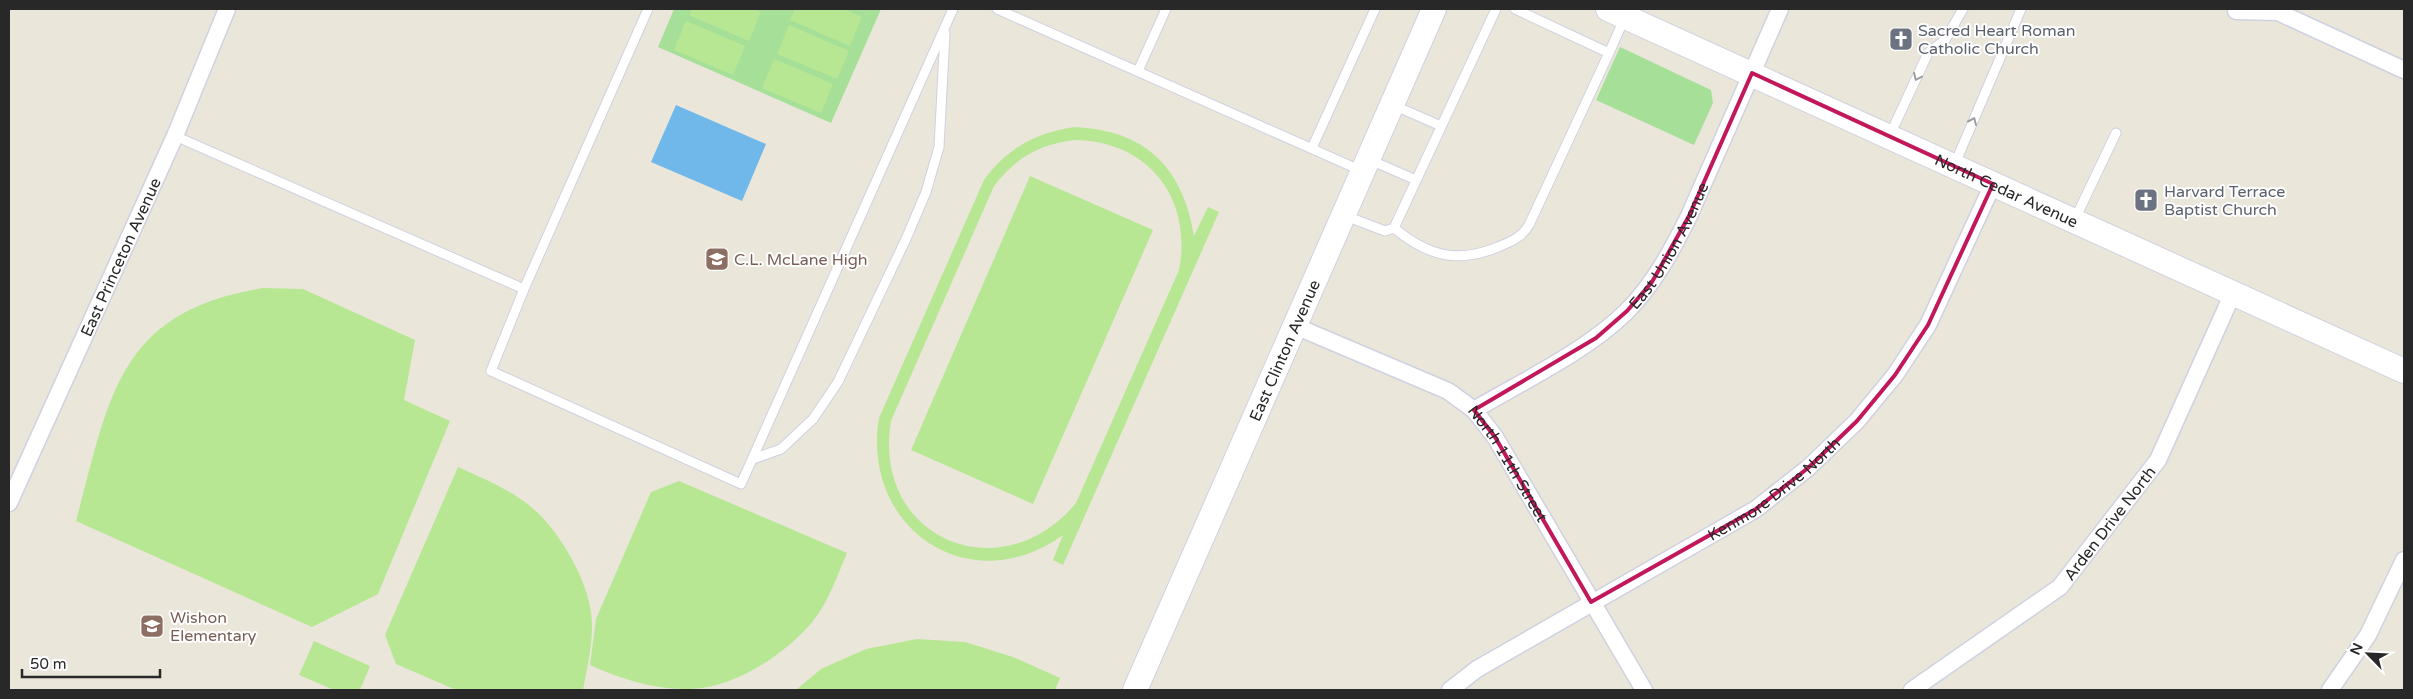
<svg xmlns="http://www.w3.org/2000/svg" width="2413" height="699" font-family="'Varela Round',sans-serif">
  <rect width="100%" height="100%" fill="#eae6da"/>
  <!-- green -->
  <path fill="#a6df98" d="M674 9H881L831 123 658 47Z
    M1620 47 1711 90 1713 103 1694 145 1596 100Z"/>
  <!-- pitch -->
  <path fill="#b8e794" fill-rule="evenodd" d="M692 9H754L761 12 749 41 689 15Z
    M795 9H844L862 17 850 46 790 20Z
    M686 21 745 46 733 75 674 50Z
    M789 25 849 51 837 79 777 54Z
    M774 59 833 84 821 113 762 88Z
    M1074 127C1145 130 1183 167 1194 236L1208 207 1219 212 1063 565 1053 560 1063 535C970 602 861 529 879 418L984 180C1007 148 1036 133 1074 127ZM1075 140C1148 141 1193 198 1179 270L1076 503C1000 594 871 537 891 421L994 186C1015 158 1040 144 1075 140Z
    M1030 176 1153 230 1033 504 911 450Z
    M263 288 303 289 415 340 404 400 450 421 378 594 312 627 76 521C109 399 117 311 263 288Z
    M458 467C480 477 502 486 522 500 556 522 593 585 592 626 592 648 587 669 583 690H456L396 664 385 635Z
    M679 481 847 553C837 576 829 601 813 621 785 655 734 688 689 689 655 690 621 679 590 665L596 619 651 492Z
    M917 639 965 642 1013 657 1060 678 1055 690H796L821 669 866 649Z
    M314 641 370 666 360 690H334L299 675Z"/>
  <!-- water -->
  <path fill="#70b8ea" d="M676 105 766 144 742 201 651 162Z"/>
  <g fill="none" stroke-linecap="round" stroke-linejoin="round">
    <!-- lane casing -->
    <g stroke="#d0d1e1" stroke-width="11">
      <path id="lane" d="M997 9 1362 171
        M1515 9 1609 53 1625 17
        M1138 71 1166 9
        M1393 105 1441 126
        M175 136 524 289 648 9
        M1889 137 1928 53 1945 40 1963 9
        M1312 148 1375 9
        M1368 159 1416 180
        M1954 166 2021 9
        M1343 215 1385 231 1394 228 1496 9
        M2074 221 2116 133
        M1394 228C1428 256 1457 264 1498 247 1512 241 1521 238 1529 225L1609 53
        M524 289 491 371 741 484 953 9
        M753 459 781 449 813 419 838 382 906 239 926 192 939 147 945 33"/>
    </g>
    <!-- street casing -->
    <g stroke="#d0d1e1" stroke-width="19">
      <g id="street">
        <path d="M2236 11 2278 12 2404 70"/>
        <path id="s1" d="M1295 326 1448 391 1474 410 1495 437 1644 690"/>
        <path id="s2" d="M1474 410C1523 381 1587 351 1627 311 1654 284 1672 250 1689 216L1780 9"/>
        <path id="s3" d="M9 503 175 136 227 9"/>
        <path id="s4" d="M1450 690 1477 669 1756 509 1808 468 1857 421 1895 375 1928 325 1993 184"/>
        <path id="s5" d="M1912 690 2060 587 2158 460 2233 293"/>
        <path d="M2330 690 2368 635 2404 560"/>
      </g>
    </g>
    <!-- secondary casing -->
    <g stroke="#d0d1e1" stroke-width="26">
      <g id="secondary">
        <path id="s6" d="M1608 9 2404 371"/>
        <path id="s7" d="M1135 690 1434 9"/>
      </g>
    </g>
    <!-- lane -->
    <use href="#lane" stroke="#fff" stroke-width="9"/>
    <!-- street -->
    <use href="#street" stroke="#fff" stroke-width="16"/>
    <!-- secondary -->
    <use href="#secondary" stroke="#fff" stroke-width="24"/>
  </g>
  <!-- one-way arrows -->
  <defs><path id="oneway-chevron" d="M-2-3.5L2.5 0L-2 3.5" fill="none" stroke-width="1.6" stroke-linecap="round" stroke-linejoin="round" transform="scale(1.25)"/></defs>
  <g stroke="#9e9e9e">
    <use href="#oneway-chevron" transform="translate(1917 77) rotate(115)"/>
    <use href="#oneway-chevron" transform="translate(1973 121) rotate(-66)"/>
  </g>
  <!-- marked area -->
  <path fill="none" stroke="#c2185b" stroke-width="4" stroke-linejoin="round" d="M1752 73 1993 184 1928 325 1895 375 1857 421 1808 468 1756 509 1591 602 1495 437 1474 410 1596 338 1627 311 1652 282 1689 216Z"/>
  <!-- icons -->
  <defs>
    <g id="church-square" transform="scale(1.25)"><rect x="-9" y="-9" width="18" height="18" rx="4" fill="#6b7280" stroke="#fff"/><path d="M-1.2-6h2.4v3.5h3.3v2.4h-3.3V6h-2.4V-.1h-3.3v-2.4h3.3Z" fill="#fff"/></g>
    <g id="school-square" transform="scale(1.25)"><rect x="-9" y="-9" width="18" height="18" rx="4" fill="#8d6e63" stroke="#fff"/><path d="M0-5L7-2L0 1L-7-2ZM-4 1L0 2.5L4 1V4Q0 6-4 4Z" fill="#fff"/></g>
  </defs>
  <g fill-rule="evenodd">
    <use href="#church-square" x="1901" y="39"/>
    <use href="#church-square" x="2146" y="200"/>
    <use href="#school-square" x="717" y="259"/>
    <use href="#school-square" x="152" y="626"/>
  </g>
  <g text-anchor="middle" stroke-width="4" stroke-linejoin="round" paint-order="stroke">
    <!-- worship labels -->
    <g font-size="16" fill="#5b616d" stroke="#fff" text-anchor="start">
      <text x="1918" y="36">Sacred Heart Roman<tspan x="1918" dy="18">Catholic Church</tspan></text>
      <text x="2164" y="197">Harvard Terrace<tspan x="2164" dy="18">Baptist Church</tspan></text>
    </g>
    <!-- street labels -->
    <g font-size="16" fill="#282828" stroke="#fff">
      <text dy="6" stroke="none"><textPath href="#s6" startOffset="438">North Cedar Avenue</textPath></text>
      <text dy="6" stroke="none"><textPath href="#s2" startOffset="261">East Union Avenue</textPath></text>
      <text dy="6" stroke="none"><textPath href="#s3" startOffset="270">East Princeton Avenue</textPath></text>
      <text dy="6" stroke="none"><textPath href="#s7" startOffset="371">East Clinton Avenue</textPath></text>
      <text dy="6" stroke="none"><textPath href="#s1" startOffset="262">North 11th Street</textPath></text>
      <text dy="6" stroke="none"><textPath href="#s4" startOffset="382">Kenmore Drive North</textPath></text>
      <text dy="6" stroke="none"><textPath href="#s5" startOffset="261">Arden Drive North</textPath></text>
    </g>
    <!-- education labels -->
    <g font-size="16" fill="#785e54" stroke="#fff" text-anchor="start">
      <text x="734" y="265">C.L. McLane High</text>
      <text x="170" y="623">Wishon<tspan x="170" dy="18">Elementary</tspan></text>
    </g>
  </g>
  <!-- border -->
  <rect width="2413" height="699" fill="none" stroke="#282828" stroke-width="20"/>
  <!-- north arrow -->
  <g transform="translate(2368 654) rotate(294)" stroke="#ffffff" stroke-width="4" paint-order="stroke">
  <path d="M0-4L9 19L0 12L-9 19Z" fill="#282828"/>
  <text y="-8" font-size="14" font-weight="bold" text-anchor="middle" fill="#282828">N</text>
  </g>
  <!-- scale -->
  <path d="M22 669v8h138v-8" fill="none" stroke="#282828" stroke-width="2.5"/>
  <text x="30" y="669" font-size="15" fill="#282828" stroke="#ffffff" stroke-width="4" paint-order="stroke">50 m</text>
</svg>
